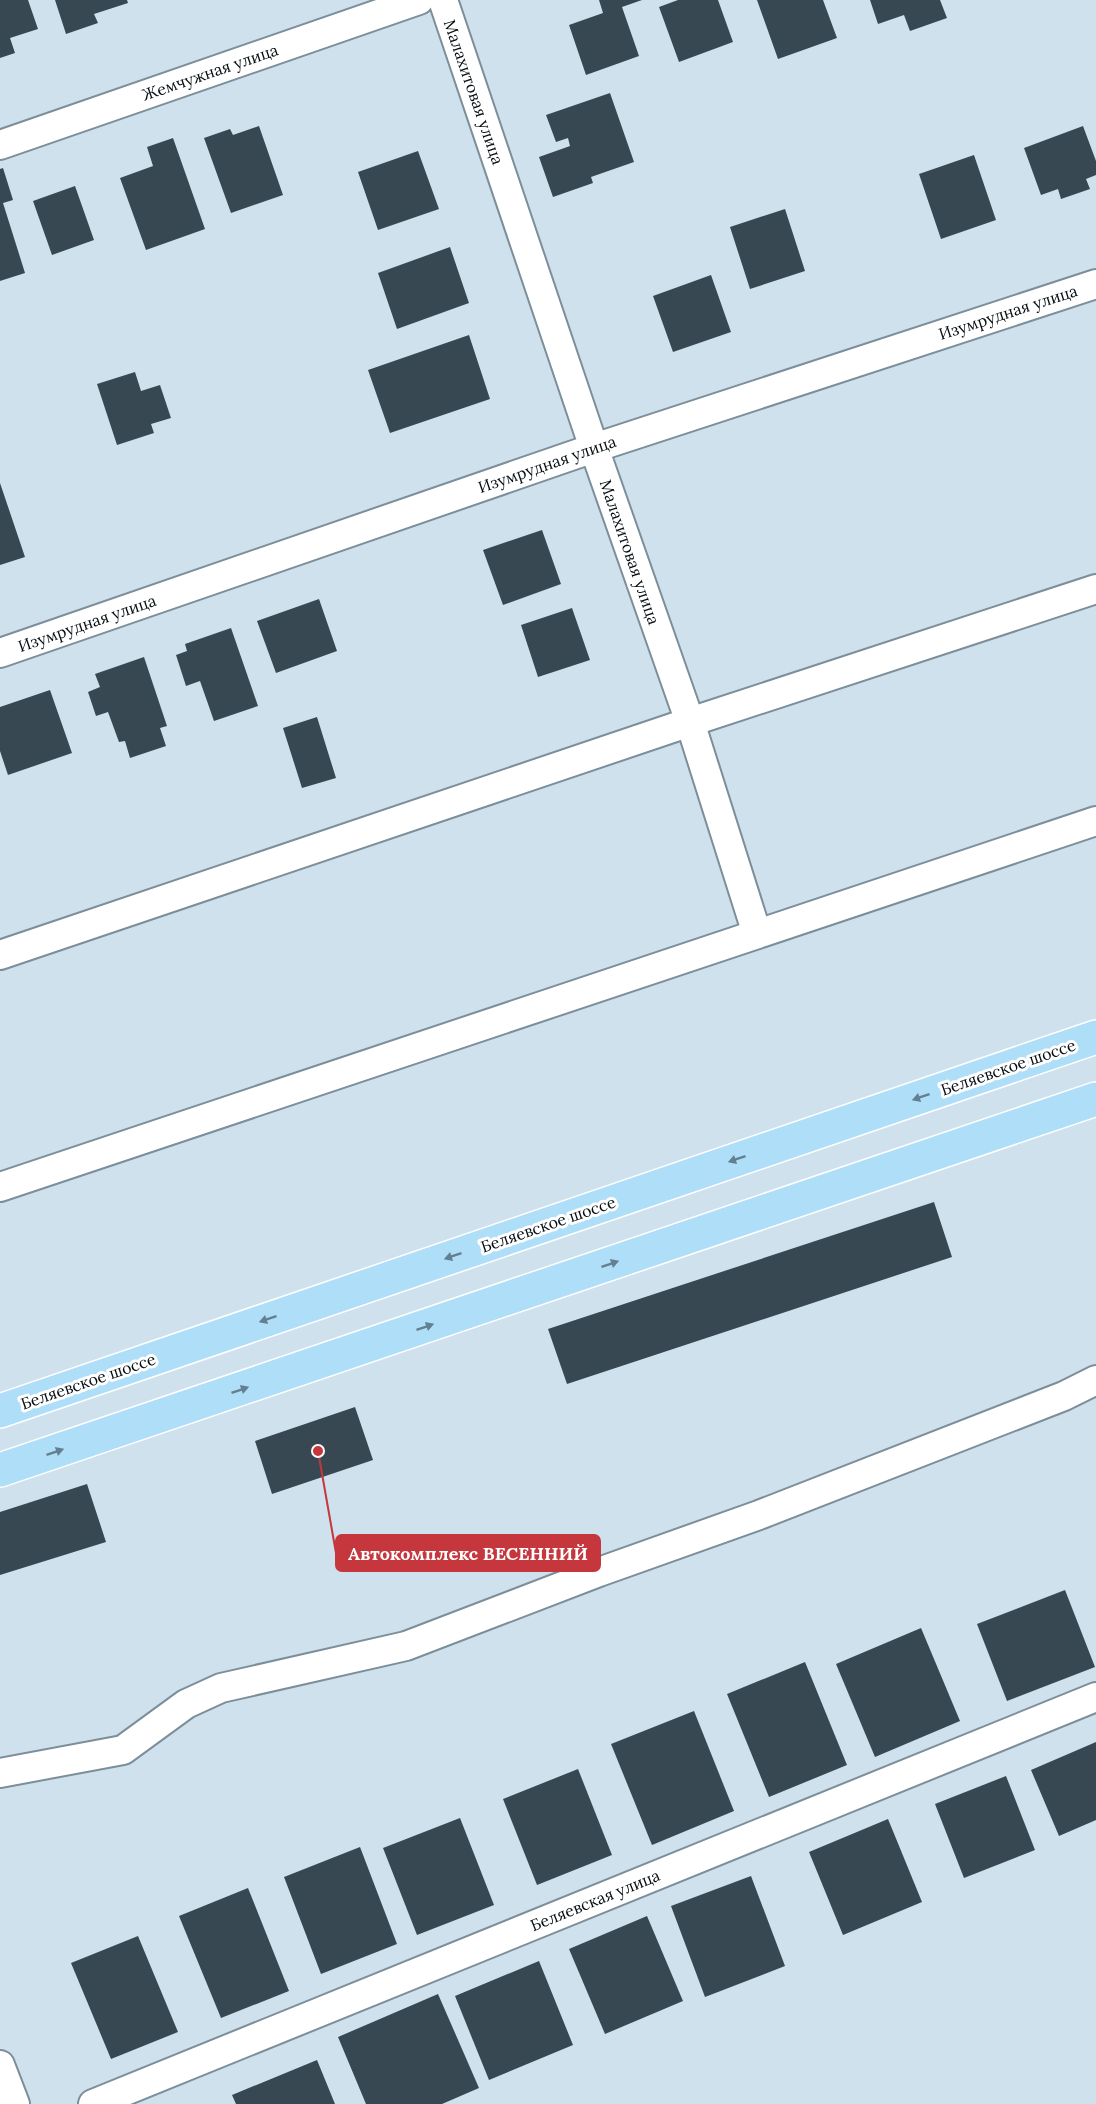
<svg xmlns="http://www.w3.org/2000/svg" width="1096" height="2104" font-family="Lora,serif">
  <rect width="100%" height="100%" fill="#cee1ed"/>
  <!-- building -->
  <path fill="#384852" d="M0 0H28L38 29 10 38 15 53 0 58Z
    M55 0H127L128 3 94 14 98 23 66 34Z
    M599 0H642L622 7 639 56 586 75 569 25 603 13Z
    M678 0H718L733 42 679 62 659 7Z
    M757 0H823L837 38 778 59Z
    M870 0H940L947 18 910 31 904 15 878 24Z
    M610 93 634 162 591 177 593 183 553 197 539 157 570 146 568 138 556 142 546 115Z
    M259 126 283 195 231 213 204 138 230 129 233 135Z
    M1083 126 1096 161V175L1086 179 1090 189 1061 199 1058 189 1041 195 1024 148Z
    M173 138 205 229 146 250 120 178 153 166 147 147Z
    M418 151 439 209 378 230 358 172Z
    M974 155 996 220 941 239 919 174Z
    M3 168 13 200 3 203 25 273 0 281V169Z
    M75 186 94 240 52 255 33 201Z
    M785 209 805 271 750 289 730 227Z
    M450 247 469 303 397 329 378 273Z
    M711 275 731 332 673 352 653 296Z
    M469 335 490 399 390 433 368 370Z
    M135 372 141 391 160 385 171 418 151 424 154 433 117 445 97 384Z
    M0 483 25 557 0 565Z
    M542 530 561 584 503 605 483 550Z
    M319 599 337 651 276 673 257 621Z
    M572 608 590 660 538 677 521 625Z
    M231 628 258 706 214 721 200 681 186 686 176 655 187 651 185 644Z
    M144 657 167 726 160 728 166 746 130 758 125 741 119 742 108 712 96 716 88 692 100 687 95 674Z
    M50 690 72 753 8 775 0 751V707Z
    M317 717 336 778 302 788 283 728Z
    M934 1202 952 1257 567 1384 548 1329Z
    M355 1407 373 1460 272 1494 255 1441Z
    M87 1484 106 1542 0 1575V1512Z
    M1065 1590 1095 1667 1007 1701 977 1624Z
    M921 1628 960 1721 875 1757 836 1664Z
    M805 1662 847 1765 769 1797 727 1694Z
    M694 1711 734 1811 652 1845 611 1744Z
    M1096 1742V1820L1059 1836 1031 1770Z
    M578 1769 612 1855 537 1885 503 1799Z
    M1006 1776 1035 1850 964 1878 935 1804Z
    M460 1818 494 1905 417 1935 383 1848Z
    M888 1819 922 1902 843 1935 809 1852Z
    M360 1847 397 1944 321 1974 284 1877Z
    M751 1876 785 1966 705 1997 671 1906Z
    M248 1888 289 1991 221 2018 179 1916Z
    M647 1916 683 2001 605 2034 569 1949Z
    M138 1936 178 2032 111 2059 71 1963Z
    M539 1961 573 2045 489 2080 455 1996Z
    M438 1994 479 2088 442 2104H366L338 2037Z
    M317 2060 335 2104H236L232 2095Z"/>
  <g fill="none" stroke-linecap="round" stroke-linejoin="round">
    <!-- minor casing -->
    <g stroke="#7c8e99" stroke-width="32">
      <path id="minor" d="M443 0 594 448 690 722 757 934
        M0 145 419 0
        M0 653 594 448 1096 284
        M0 955 690 722 1096 589
        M0 1187 1096 821
        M0 1773 123 1750 186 1704 221 1688 406 1646 599 1572 759 1515 1064 1396 1096 1380
        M0 2065 15 2104
        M93 2104 1096 1697"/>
    </g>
    <!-- primary casing -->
    <g stroke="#fff" stroke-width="36">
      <path id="primary" d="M0 1411 1096 1037
        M0 1470 1096 1099"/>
    </g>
    <!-- minor -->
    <use href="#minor" stroke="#fff" stroke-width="28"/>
    <!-- primary -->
    <use href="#primary" stroke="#afdef8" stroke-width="33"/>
  </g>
  <!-- one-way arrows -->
  <defs><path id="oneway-solid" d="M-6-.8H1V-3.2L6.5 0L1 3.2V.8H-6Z" transform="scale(1.5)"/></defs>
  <g fill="#638090">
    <use href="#oneway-solid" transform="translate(921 1097) rotate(161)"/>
    <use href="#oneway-solid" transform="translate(737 1159) rotate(161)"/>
    <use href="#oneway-solid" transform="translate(453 1256) rotate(161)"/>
    <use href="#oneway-solid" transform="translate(610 1264) rotate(-19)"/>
    <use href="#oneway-solid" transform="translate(268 1319) rotate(161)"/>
    <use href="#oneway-solid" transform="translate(425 1327) rotate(-19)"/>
    <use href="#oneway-solid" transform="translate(240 1390) rotate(-19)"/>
    <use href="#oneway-solid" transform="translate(55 1452) rotate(-19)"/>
  </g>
  <g text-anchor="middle" stroke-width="6" stroke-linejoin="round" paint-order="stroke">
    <!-- street labels -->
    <g font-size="16" fill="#070e11" stroke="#fff">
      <text transform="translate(210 72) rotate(-19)" y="6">Жемчужная улица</text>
      <text transform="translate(474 92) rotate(71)" y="6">Малахитовая улица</text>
      <text transform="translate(1008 312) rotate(-18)" y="6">Изумрудная улица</text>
      <text transform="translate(547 464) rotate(-19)" y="6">Изумрудная улица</text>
      <text transform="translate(630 552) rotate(71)" y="6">Малахитовая улица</text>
      <text transform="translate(87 623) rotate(-19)" y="6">Изумрудная улица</text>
      <text transform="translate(1008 1067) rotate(-19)" y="6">Беляевское шоссе</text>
      <text transform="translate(548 1224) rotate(-19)" y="6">Беляевское шоссе</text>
      <text transform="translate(88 1381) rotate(-19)" y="6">Беляевское шоссе</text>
      <text transform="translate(595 1900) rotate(-22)" y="6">Беляевская улица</text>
    </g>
  </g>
  <!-- callouts -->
  <path fill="none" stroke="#c5363d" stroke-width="2" d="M318 1451L336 1553"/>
  <circle fill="#c5363d" stroke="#fff" stroke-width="2" cx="318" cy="1451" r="6"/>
  <rect fill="#c5363d" stroke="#c5363d" stroke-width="2" x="336" y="1535" width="264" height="36" rx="6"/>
  <g font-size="18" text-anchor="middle" font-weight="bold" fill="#fff">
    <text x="468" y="1560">Автокомплекс ВЕСЕННИЙ</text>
  </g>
</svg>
